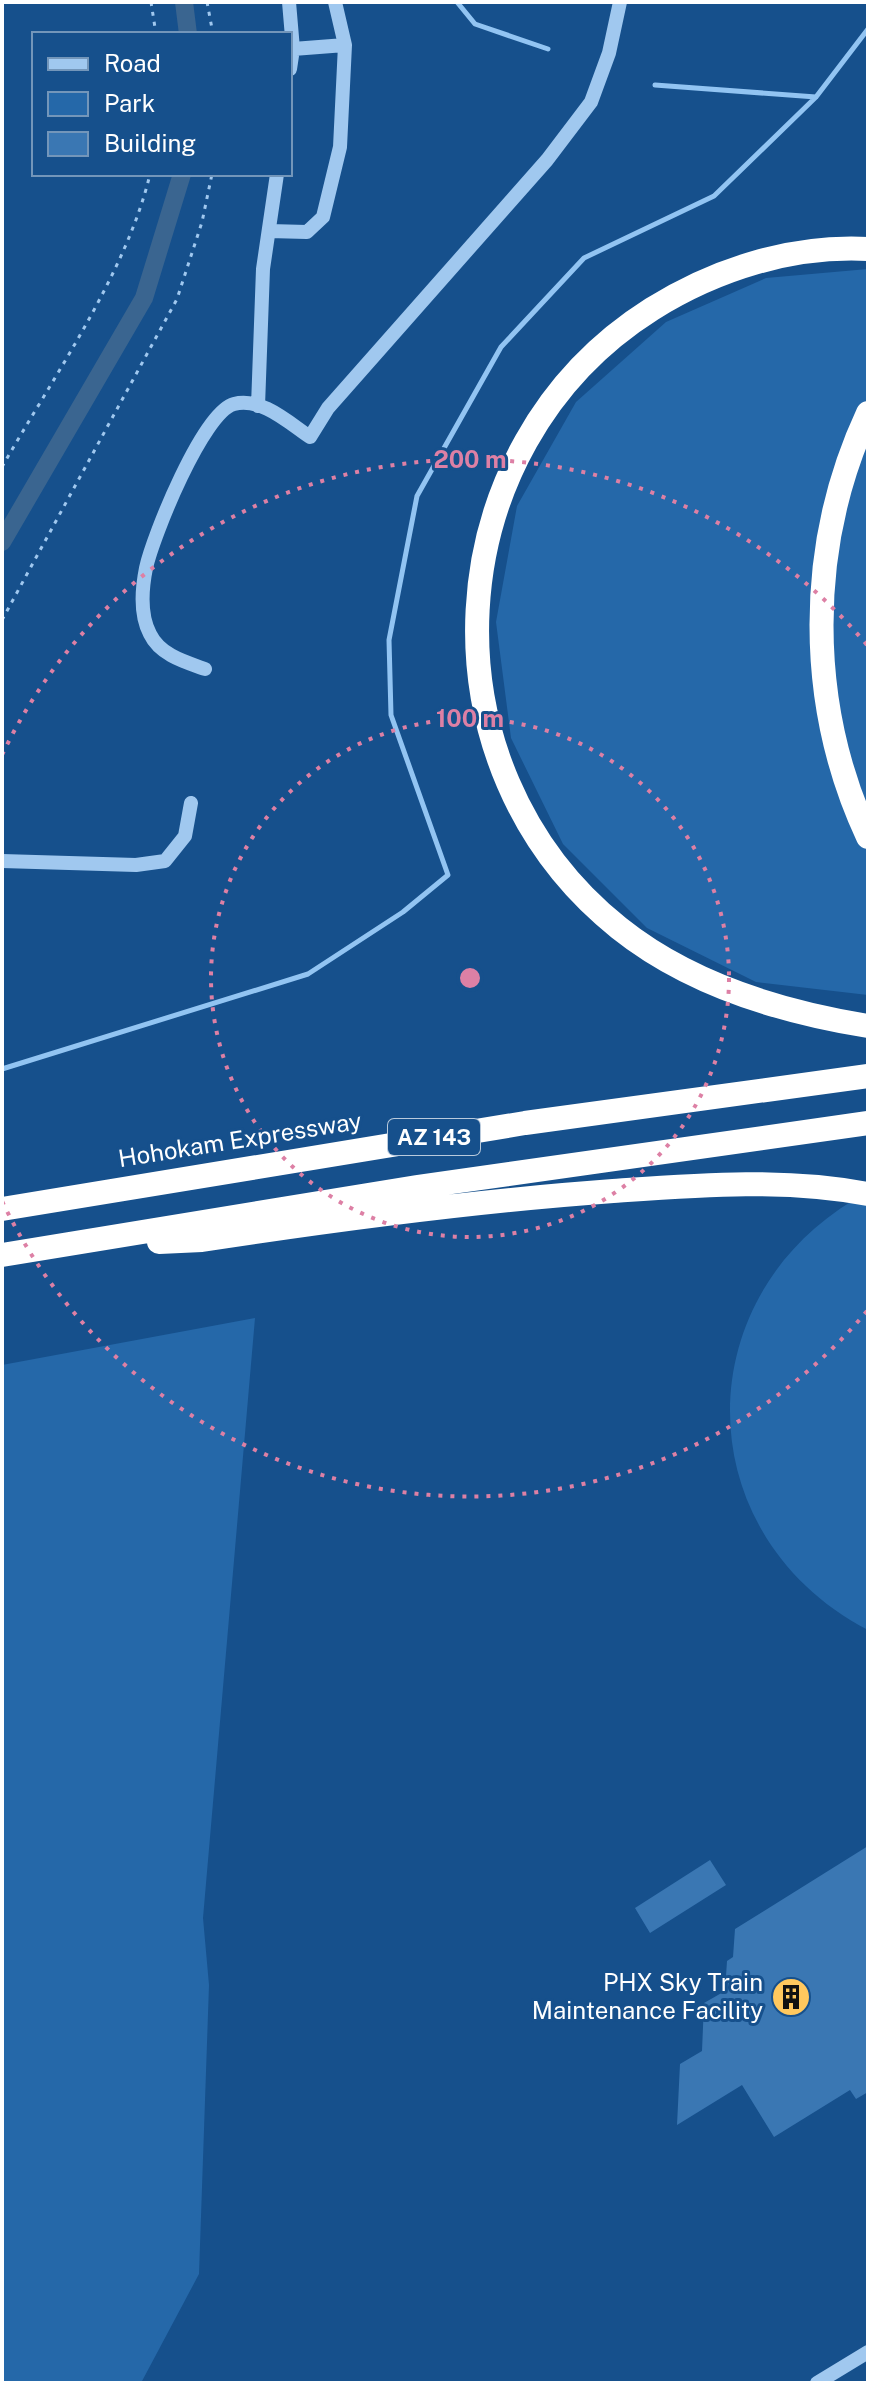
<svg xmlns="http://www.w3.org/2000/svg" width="870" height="2385" font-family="'Public Sans',sans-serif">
  <rect width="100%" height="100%" fill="#16508c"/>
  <!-- green -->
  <path fill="#2568a9" d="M868 269V995L756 982 647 928 563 844 511 738 496 622 517 506 576 402 666 322 766 278Z
    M868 1192V1630C684 1534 684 1289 868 1192Z
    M255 1318 203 1918 209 1985 199 2274 141 2383H2V1365Z"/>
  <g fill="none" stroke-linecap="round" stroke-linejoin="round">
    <!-- stream -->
    <path stroke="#92c4f2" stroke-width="5" d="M457 2 475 24 548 49
      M655 85 816 97
      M2 1069 308 974 403 912 448 875 391 715 389 640 417 496 501 347 584 258 714 196 816 97 868 29"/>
    <!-- canal -->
    <path stroke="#3a6590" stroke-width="18" d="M184 2 188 34
      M2 542 144 298 182 174"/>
  </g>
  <!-- building -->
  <path fill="#3a77b3" d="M868 1846V2092L856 2099 850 2090 774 2137 742 2085 677 2125 680 2064 702 2051 704 2003 725 1991 727 1961 733 1957 735 1929Z
    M710 1860 726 1885 650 1933 635 1908Z"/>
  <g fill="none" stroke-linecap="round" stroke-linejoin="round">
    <!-- path -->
    <path stroke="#a0c8ef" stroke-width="3" stroke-dasharray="4 6" stroke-linecap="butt" d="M151 2 156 34
      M207 2 213 34
      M2 467C52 379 127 272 150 174
      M2 620 177 299 202 222 212 174"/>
    <!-- minor -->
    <path stroke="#a0c8ef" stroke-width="14" d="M289 2 293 49 290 69
      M293 49 345 45
      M269 231 307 232 323 217 340 147 345 45 335 2
      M258 406 263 269 277 174
      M205 669C185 662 160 655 150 634 140 615 142 588 146 568 153 536 203 412 234 404 262 397 289 423 310 437L328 408 547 160 591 102 609 53 620 2
      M2 861 136 865 165 861 185 836 191 803
      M817 2383 868 2352"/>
    <!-- highway -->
    <path stroke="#fff" stroke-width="24" d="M868 249C792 245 716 269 652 309 433 447 417 767 619 928 689 984 781 1012 868 1026
      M868 413C806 546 806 704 868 837
      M2 1209 525 1123 868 1076
      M159 1242 202 1240C339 1219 475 1201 613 1191 698 1185 784 1178 868 1194
      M2 1255 417 1187 868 1123"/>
  </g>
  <!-- distance rings -->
  <g fill="none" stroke="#dd80a5" stroke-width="4" stroke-dasharray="4 8">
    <circle cx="470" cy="978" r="259"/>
    <path d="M867 1311A518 518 0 0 1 2 1201M2 755A518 518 0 0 1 867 645"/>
  </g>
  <!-- icons -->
  <defs>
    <g id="building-disc" transform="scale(2)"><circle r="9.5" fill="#ffc85e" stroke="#16508c"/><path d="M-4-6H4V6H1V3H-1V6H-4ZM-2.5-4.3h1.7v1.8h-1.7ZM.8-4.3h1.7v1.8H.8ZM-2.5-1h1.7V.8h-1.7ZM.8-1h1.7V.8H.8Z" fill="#111"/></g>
  </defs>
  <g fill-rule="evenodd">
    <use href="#building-disc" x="791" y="1997"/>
  </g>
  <g text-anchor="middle" stroke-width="6" stroke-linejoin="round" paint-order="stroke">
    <!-- shield labels -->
    <rect fill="#16508c" stroke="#b9cadc" stroke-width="2" x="388" y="1119" width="92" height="36" rx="6"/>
    <g font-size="22" font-weight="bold" fill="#fff">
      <text x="434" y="1145">AZ 143</text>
    </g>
    <!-- street labels -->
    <g font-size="24" fill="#fff" stroke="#16508c">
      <text transform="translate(240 1140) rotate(-9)" y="8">Hohokam Expressway</text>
    </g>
    <!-- poi labels -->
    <g font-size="24" fill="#fff" stroke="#16508c" text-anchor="end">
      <text x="763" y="1991">PHX Sky Train<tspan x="763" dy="28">Maintenance Facility</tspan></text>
    </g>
  </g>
  <circle cx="470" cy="978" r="12" fill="#dd80a5" stroke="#16508c" stroke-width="4"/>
  <g font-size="24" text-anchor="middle" font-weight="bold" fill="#dd80a5" stroke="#16508c" stroke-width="6" stroke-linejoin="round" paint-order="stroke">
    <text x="470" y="468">200 m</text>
    <text x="470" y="727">100 m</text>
  </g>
  <!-- border -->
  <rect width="870" height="2385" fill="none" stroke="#ffffff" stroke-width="8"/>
  <!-- legend -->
  <rect x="32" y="32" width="260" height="144" fill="#16508c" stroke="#7396ba" stroke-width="2"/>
  <rect x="48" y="58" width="40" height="12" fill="#a0c8ef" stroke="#7396ba" stroke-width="2"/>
  <text x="104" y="72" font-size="24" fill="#ffffff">Road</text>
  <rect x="48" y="92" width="40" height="24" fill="#2568a9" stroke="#7396ba" stroke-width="2"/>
  <text x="104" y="112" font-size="24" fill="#ffffff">Park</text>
  <rect x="48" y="132" width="40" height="24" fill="#3a77b3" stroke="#7396ba" stroke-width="2"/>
  <text x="104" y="152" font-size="24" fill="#ffffff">Building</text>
</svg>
